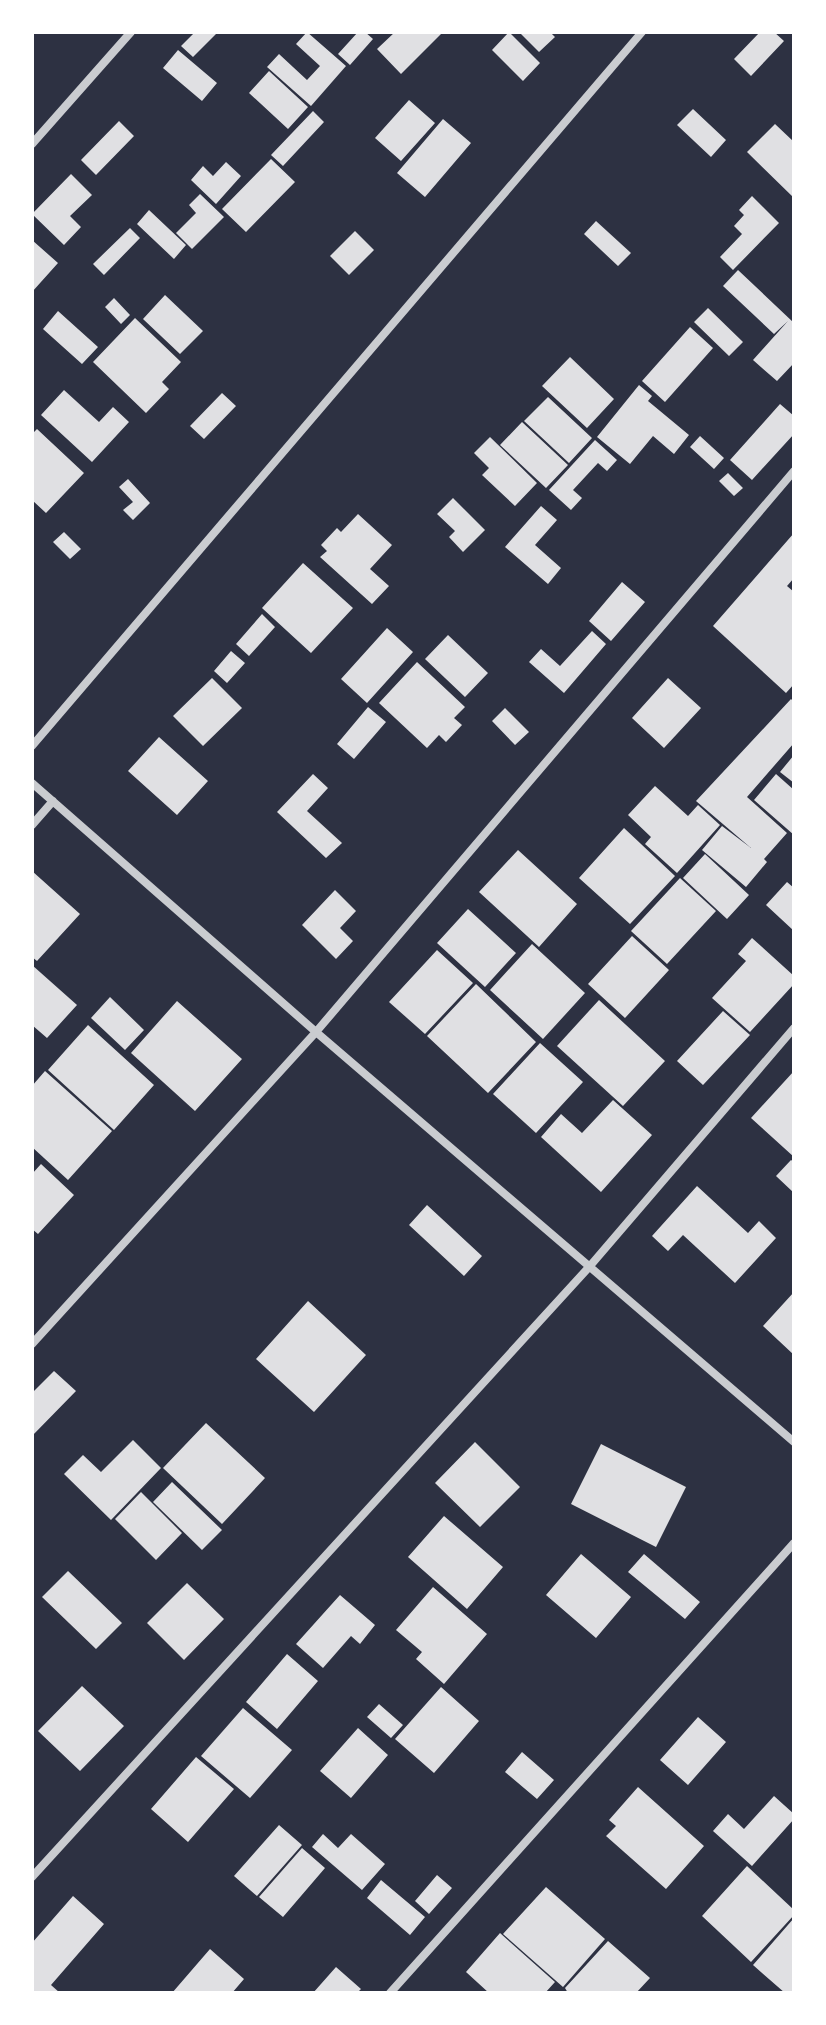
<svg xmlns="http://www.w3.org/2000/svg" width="826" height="2025" font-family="Lato,sans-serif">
  <rect width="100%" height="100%" fill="#2d3142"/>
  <!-- building -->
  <path fill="#e0e0e3" d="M195 32H218L193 57 181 46Z
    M307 32 346 66 311 106 267 67 279 54 307 80 320 66 296 44Z
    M358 32H365L373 39 350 65 338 54Z
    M395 32H443L401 74 377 49Z
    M509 32 540 63 523 81 492 50Z
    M519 32H550L555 37 539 52Z
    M760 32H774L784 41 751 76 734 59Z
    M178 50 217 83 202 101 163 68Z
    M269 71 308 107 288 129 249 93Z
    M409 100 435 123 401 161 375 138Z
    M693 109 726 140 711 157 677 125Z
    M313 111 324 122 283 166 271 155Z
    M443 119 471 143 425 197 397 173Z
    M119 121 134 136 96 175 81 160Z
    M775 124 794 142V198L747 152Z
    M271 159 295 182 246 232 222 209Z
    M226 162 241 176 216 204 191 180 203 166 213 176Z
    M71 174 92 195 70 216 81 227 64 245 32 214Z
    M200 194 224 217 192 249 176 233 196 213 189 205Z
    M752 196 779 223 733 270 720 257 742 234 734 226 744 215 739 210Z
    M149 210 186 245 174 259 137 224Z
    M596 221 631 253 618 266 584 234Z
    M130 228 140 238 104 275 93 264Z
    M355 231 374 250 349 275 330 256Z
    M32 240 58 263 32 292Z
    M738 270 794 323V363L777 381 753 360 788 321 774 334 723 286Z
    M165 295 203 331 180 354 143 319Z
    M114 298 130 315 121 324 105 307Z
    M708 308 743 342 729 356 694 322Z
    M58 311 98 347 82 364 43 329Z
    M135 318 181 362 162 382 169 389 146 413 93 362Z
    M690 327 713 348 665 402 642 381Z
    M570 357 614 399 587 428 542 386Z
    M639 385 652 396 648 401 689 435 674 454 653 436 630 464 597 437Z
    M64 390 99 422 113 407 129 422 92 462 41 415Z
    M222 393 236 406 204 439 190 426Z
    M548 397 592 438 569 463 524 421Z
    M780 404 794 416V434L752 480 730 460Z
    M522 422 568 465 546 488 500 445Z
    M37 429 84 473 46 513 32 500V434Z
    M700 436 724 458 714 469 690 447Z
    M490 437 537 483 515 506 482 475 489 468 474 453Z
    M595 440 617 460 607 471 598 463 573 490 582 498 571 510 549 490Z
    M728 473 743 488 734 496 719 481Z
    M128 479 150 503 133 520 123 510 133 502 119 487Z
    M453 498 485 530 463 552 449 537 455 531 437 514Z
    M541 506 557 520 535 545 561 568 548 584 505 547Z
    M358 514 392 545 370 569 389 586 372 604 320 557 327 551 321 545 337 528 341 532Z
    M64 532 81 549 70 559 53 542Z
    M794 533V578L787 586 794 592V684L786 693 713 626Z
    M303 563 353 608 311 653 262 608Z
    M622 582 645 602 611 641 589 621Z
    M262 614 275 627 249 656 236 644Z
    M387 628 413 652 367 703 341 679Z
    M592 631 606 644 564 693 529 662 541 649 560 666Z
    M448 635 488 673 465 697 425 659Z
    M231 651 245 663 227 683 214 671Z
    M417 662 465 707 454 718 462 725 446 742 439 735 427 748 379 703Z
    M212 678 242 708 203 746 173 716Z
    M668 678 701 708 664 748 632 718Z
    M791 699 794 702V743L747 797 787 833 764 859 767 862 746 887 702 850 722 826 751 848 696 801Z
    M368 707 386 722 354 759 337 744Z
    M505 708 529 732 515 745 492 721Z
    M159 737 208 781 177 815 128 771Z
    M794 755V783L780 772Z
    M313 774 328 788 307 811 342 843 326 858 277 812Z
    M776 774 794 790V835L754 800Z
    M655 786 688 816 698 805 720 825 677 873 645 844 651 837 628 815Z
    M624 828 675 876 630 924 579 878Z
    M518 850 577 904 539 947 479 892Z
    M705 854 749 895 727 919 683 878Z
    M32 871 80 914 37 961 32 957Z
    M680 878 716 911 667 964 631 931Z
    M787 882 794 888V931L766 905Z
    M335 890 356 911 340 928 353 941 336 959 302 925Z
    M468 909 516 953 485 987 437 943Z
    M632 936 669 970 625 1018 588 984Z
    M752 938 794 976V984L750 1032 712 998 746 961 738 954Z
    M532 944 585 993 543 1039 490 990Z
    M437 950 473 983 425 1034 389 1002Z
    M32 965 77 1005 47 1038 32 1025Z
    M476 984 536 1042 488 1093 427 1036Z
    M110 997 144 1030 125 1050 91 1018Z
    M599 1000 665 1061 623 1106 557 1046Z
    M177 1001 242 1059 195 1111 131 1053Z
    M723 1011 750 1035 703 1085 677 1061Z
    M88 1025 154 1085 114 1130 48 1070Z
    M540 1043 583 1082 536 1133 493 1094Z
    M45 1071 112 1131 68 1180 32 1147V1086Z
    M794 1071V1157L751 1118Z
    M613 1100 652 1135 601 1192 541 1137 561 1114 582 1133Z
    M791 1160 794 1162V1193L776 1176Z
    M41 1164 74 1195 38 1234 32 1229V1174Z
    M697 1186 748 1233 759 1221 776 1238 735 1283 683 1235 668 1251 652 1236Z
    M427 1205 482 1256 464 1276 409 1225Z
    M794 1292V1355L763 1326Z
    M308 1301 366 1355 314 1412 256 1359Z
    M54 1371 76 1391 32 1436V1393Z
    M206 1423 265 1478 222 1524 163 1468Z
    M133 1440 161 1468 111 1520 64 1474 83 1455 101 1472Z
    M475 1442 520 1487 480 1527 435 1483Z
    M601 1444 686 1487 656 1547 571 1504Z
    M172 1482 222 1530 202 1550 153 1502Z
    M141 1492 182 1533 156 1560 115 1519Z
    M444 1516 503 1567 467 1609 408 1557Z
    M581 1554 631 1597 596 1638 546 1595Z
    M644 1554 700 1602 685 1619 628 1572Z
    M68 1571 122 1623 96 1649 42 1597Z
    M187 1583 224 1619 184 1660 147 1623Z
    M433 1587 487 1634 444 1684 416 1659 422 1652 396 1630Z
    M340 1595 375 1625 360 1644 351 1636 323 1668 296 1644Z
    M287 1654 318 1681 277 1729 246 1702Z
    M82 1686 124 1726 80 1771 38 1731Z
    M441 1687 479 1721 434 1773 395 1739Z
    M379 1704 403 1725 391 1738 367 1717Z
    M243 1708 292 1750 250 1798 201 1756Z
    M698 1717 726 1742 688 1785 660 1760Z
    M358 1728 388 1755 351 1798 320 1771Z
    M522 1752 554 1780 537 1799 505 1772Z
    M196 1757 234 1789 188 1842 151 1809Z
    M638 1787 704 1846 666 1889 606 1836 616 1826 609 1820Z
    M774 1796 794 1814V1819L752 1866 713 1831 728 1814 744 1829Z
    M279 1825 302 1845 257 1896 234 1876Z
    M323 1834 338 1848 351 1834 385 1864 362 1890 312 1847Z
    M302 1848 325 1868 283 1917 259 1897Z
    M747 1866 794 1910V1915L751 1962 702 1916Z
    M437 1875 452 1888 429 1914 415 1901Z
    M381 1880 425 1917 410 1935 367 1898Z
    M546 1887 605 1939 563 1987 503 1934Z
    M73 1896 104 1924 51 1985 60 1993H32V1943Z
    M794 1918V1993H785L753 1965Z
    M500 1933 555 1982 545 1993H489L466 1972Z
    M608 1941 650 1978 636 1993H568L565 1988Z
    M210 1949 244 1979 232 1993H172Z
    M336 1967 361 1989 357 1993H313Z"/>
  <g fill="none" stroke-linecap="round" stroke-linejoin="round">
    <!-- minor -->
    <path stroke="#caccd0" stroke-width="8" d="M32 144 131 32
      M32 746 642 32
      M32 783 316 1032 794 1442
      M32 825 53 801
      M32 1344 316 1032 794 471
      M32 1877 590 1266 794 1028
      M390 1993 794 1543"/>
  </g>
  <!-- border -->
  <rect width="826" height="2025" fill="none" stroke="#ffffff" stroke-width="68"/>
</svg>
